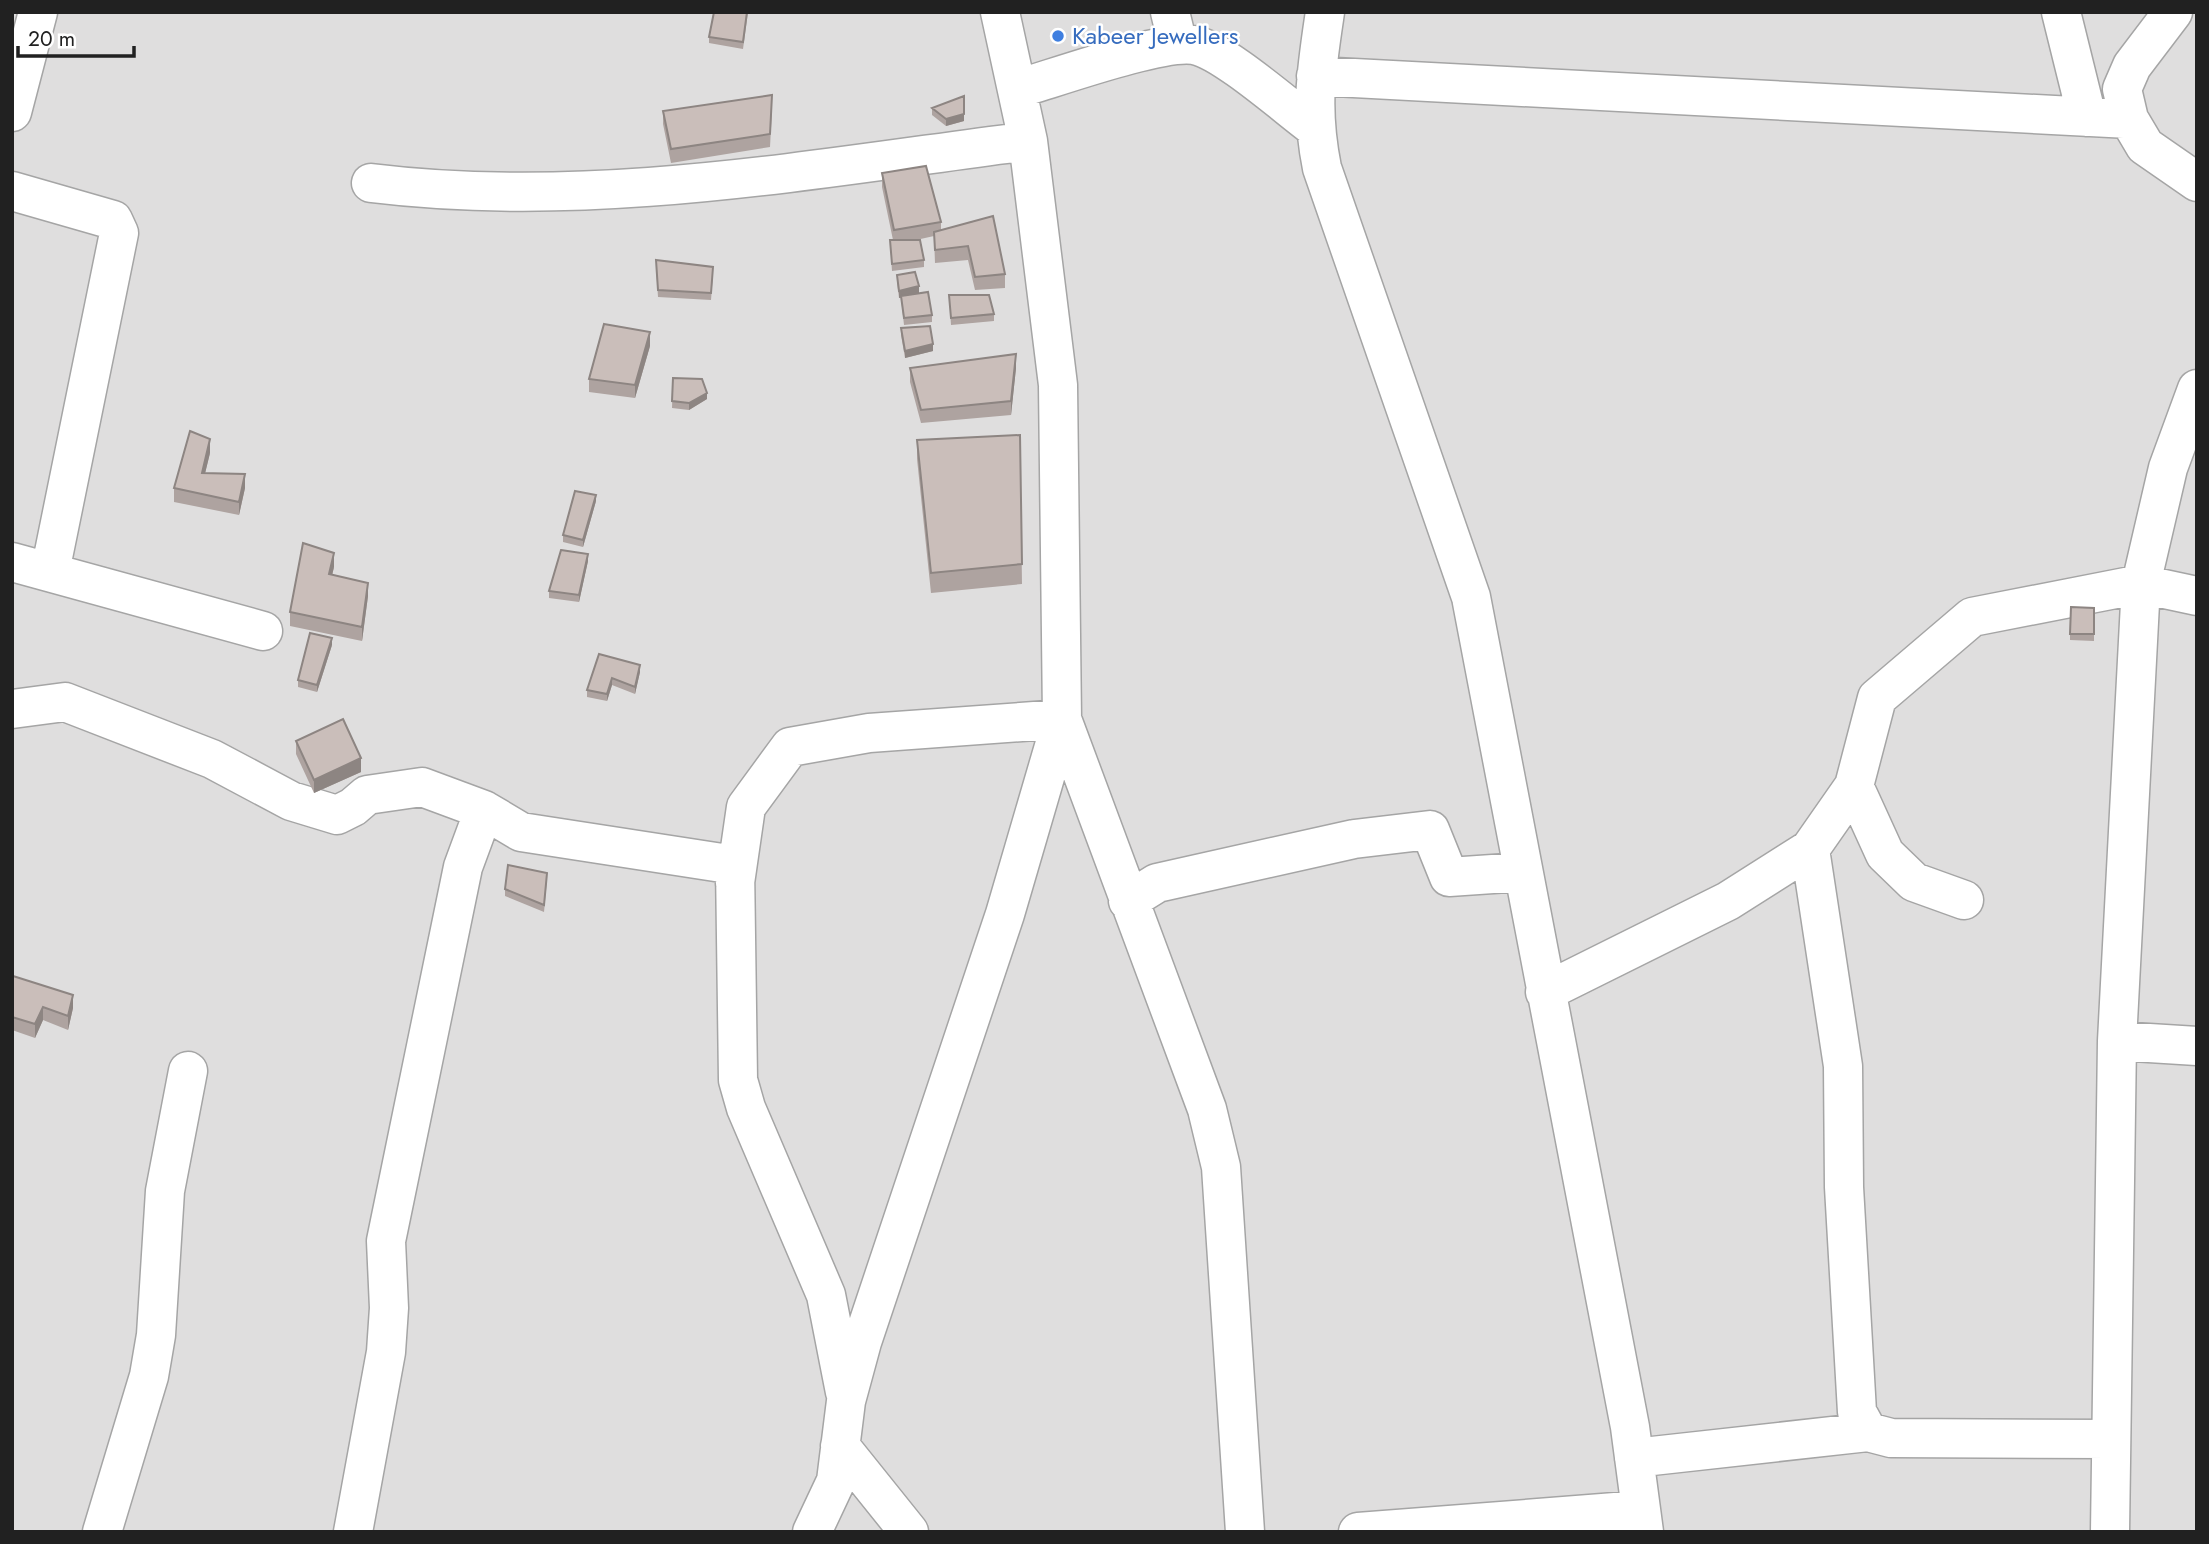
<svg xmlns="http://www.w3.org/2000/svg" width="2209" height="1544" font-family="Jost,sans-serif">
  <rect width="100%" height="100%" fill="#f2ece7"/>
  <!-- residential -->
  <path fill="#dfdede" d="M12 12H2197V1532H12Z"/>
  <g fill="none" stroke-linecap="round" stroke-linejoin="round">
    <!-- minor casing -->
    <g stroke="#a5a5a5" stroke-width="41">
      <path id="minor" d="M1170 12 1178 45
        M1325 12C1316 72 1310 108 1322 168L1471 597 1630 1427 1644 1532
        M2061 12 2087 117
        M2173 12 2132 66 2122 89 2129 119 2145 146 2197 182
        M1316 76 2129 119
        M1017 89C1055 78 1160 40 1194 45 1223 50 1288 108 1314 127
        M12 112 38 12
        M371 183C590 210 811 169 1028 141
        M12 191 113 220 119 233 50 572
        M12 562 263 631
        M12 709 65 702 212 759 291 801 337 815 353 807 367 795 422 787 484 810 521 832 735 865 738 1080 746 1108 826 1295 845 1392
        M1854 786 1885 854 1914 882 1964 900
        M1810 849 1843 1066 1844 1187 1857 1412 1868 1432 1891 1438 2111 1439
        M735 883 746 807 790 747 869 733 1062 719 1207 1109 1221 1167 1245 1532
        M1128 901 1157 883 1354 839 1430 830 1449 877 1522 872
        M1545 992 1728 901 1810 849 1854 786 1877 698 1972 617 2141 584 2197 596
        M2117 1041 2197 1046
        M840 1446 909 1532
        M1634 1458 1868 1432
        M102 1532 149 1376 156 1335 165 1191 188 1071
        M353 1532 386 1352 389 1308 386 1241 463 867 484 810
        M812 1532 836 1481 846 1401 862 1342 1005 914 1062 719 1058 385 1028 141 1000 12
        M1358 1532 1641 1510
        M2110 1532 2117 1041 2141 584 2168 468 2197 389"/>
    </g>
    <!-- minor -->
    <use href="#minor" stroke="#fff" stroke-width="38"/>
  </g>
  <!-- wall -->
  <path fill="#aea3a0" d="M748 12 743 49 709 43V37Z
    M932 108 964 121 946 126 932 115Z
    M772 109 770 147 671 163 663 124V111Z
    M882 173 941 222V230L993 216 1005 274V288L975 290 968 260 935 263 934 236 916 240 924 260V267L892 271 890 240H893L882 187Z
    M656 267 713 274 711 300 658 297Z
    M897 275 919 293 913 295 932 315V322L904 325 901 298H899L897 281Z
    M949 295 994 314V321L951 325Z
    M901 328 933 351 905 358 901 335Z
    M650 346 635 398 589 392V379Z
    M910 368H1016L1011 415 921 423 910 382Z
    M673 378 707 399 689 410 672 408Z
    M1020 435 1022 584 931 593 917 459V440Z
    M210 453 205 473 245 488 239 515 174 502V488Z
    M596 501 583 547 563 542V535Z
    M588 561 579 602 549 598V591Z
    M334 567 332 575 368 596 362 641 290 626V612Z
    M2094 608V641L2070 640V634Z
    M332 645 317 692 298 687V680Z
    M599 654 640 672 635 694 612 685 607 701 587 697V690Z
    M296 741 361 772 314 793 296 754Z
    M547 880 544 912 505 896V889Z
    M12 978 73 1008 68 1030 43 1020 35 1038 12 1030Z"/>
  <!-- shaded-wall -->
  <path fill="#8d8582" d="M964 114V121L946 126V119Z
    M919 286V293L899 298V291Z
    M650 332V346L635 398V385Z
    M933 344V351L905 358V351Z
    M1016 354V368L1011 415V401Z
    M707 393V399L689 410V403Z
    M210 439V453L202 486V473Z
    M245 474V488L239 515V502Z
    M596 495V501L583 547V540Z
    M334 553V567L329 588V574Z
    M588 554V561L579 602V595Z
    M368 583V596L362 641V627Z
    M332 638V645L317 692V685Z
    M640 665V672L635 694V687Z
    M612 678V685L607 701V694Z
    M361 758V772L314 793V780Z
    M73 995V1008L68 1030V1016Z
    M43 1007V1020L35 1038V1024Z"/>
  <!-- building -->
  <path fill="#cabeba" stroke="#8d8582" stroke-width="2" d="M714 12H747L743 42 709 37Z
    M772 95 770 134 671 149 663 111Z
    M964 96V114L946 119 932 108Z
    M926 166 941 222 894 230 882 173Z
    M993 216 1005 274 975 277 968 246 935 250 934 232Z
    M890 240H920L924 260 892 264Z
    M656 260 713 267 711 293 658 290Z
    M915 272 919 286 899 291 897 275Z
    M928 292 932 315 904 318 901 296Z
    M949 295H989L994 314 951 318Z
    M604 324 650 332 635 385 589 379Z
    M930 326 933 344 905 351 901 328Z
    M1016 354 1011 401 921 410 910 368Z
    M673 378 702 379 707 393 689 403 672 401Z
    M190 431 210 439 202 473 245 474 239 502 174 488Z
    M1020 435 1022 564 931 573 917 440Z
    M575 491 596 495 583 540 563 535Z
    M303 543 334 553 329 574 368 583 362 627 290 612Z
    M561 550 588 554 579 595 549 591Z
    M2071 607 2094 608V634H2070Z
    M310 633 332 638 317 685 298 680Z
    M599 654 640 665 635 687 612 678 607 694 587 690Z
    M343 719 361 758 314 780 296 741Z
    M508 865 547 873 544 905 505 889Z
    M13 976 73 995 68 1016 43 1007 35 1024 12 1017Z"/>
  <!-- markers -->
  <circle fill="#3f7fe0" stroke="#fff" stroke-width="2.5" cx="1058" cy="36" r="7"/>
  <g text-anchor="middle" stroke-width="5" stroke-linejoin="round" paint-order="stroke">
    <!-- shop labels -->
    <g font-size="24" fill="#366cbe" stroke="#fff" text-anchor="start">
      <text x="1072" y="44">Kabeer Jewellers</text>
    </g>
  </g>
  <!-- border -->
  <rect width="2209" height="1544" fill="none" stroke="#212121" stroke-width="28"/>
  <!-- scale -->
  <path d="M18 46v10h116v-10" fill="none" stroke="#212121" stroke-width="3.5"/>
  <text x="28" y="46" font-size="21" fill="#212121" stroke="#ffffff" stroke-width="5" paint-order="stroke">20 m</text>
</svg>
